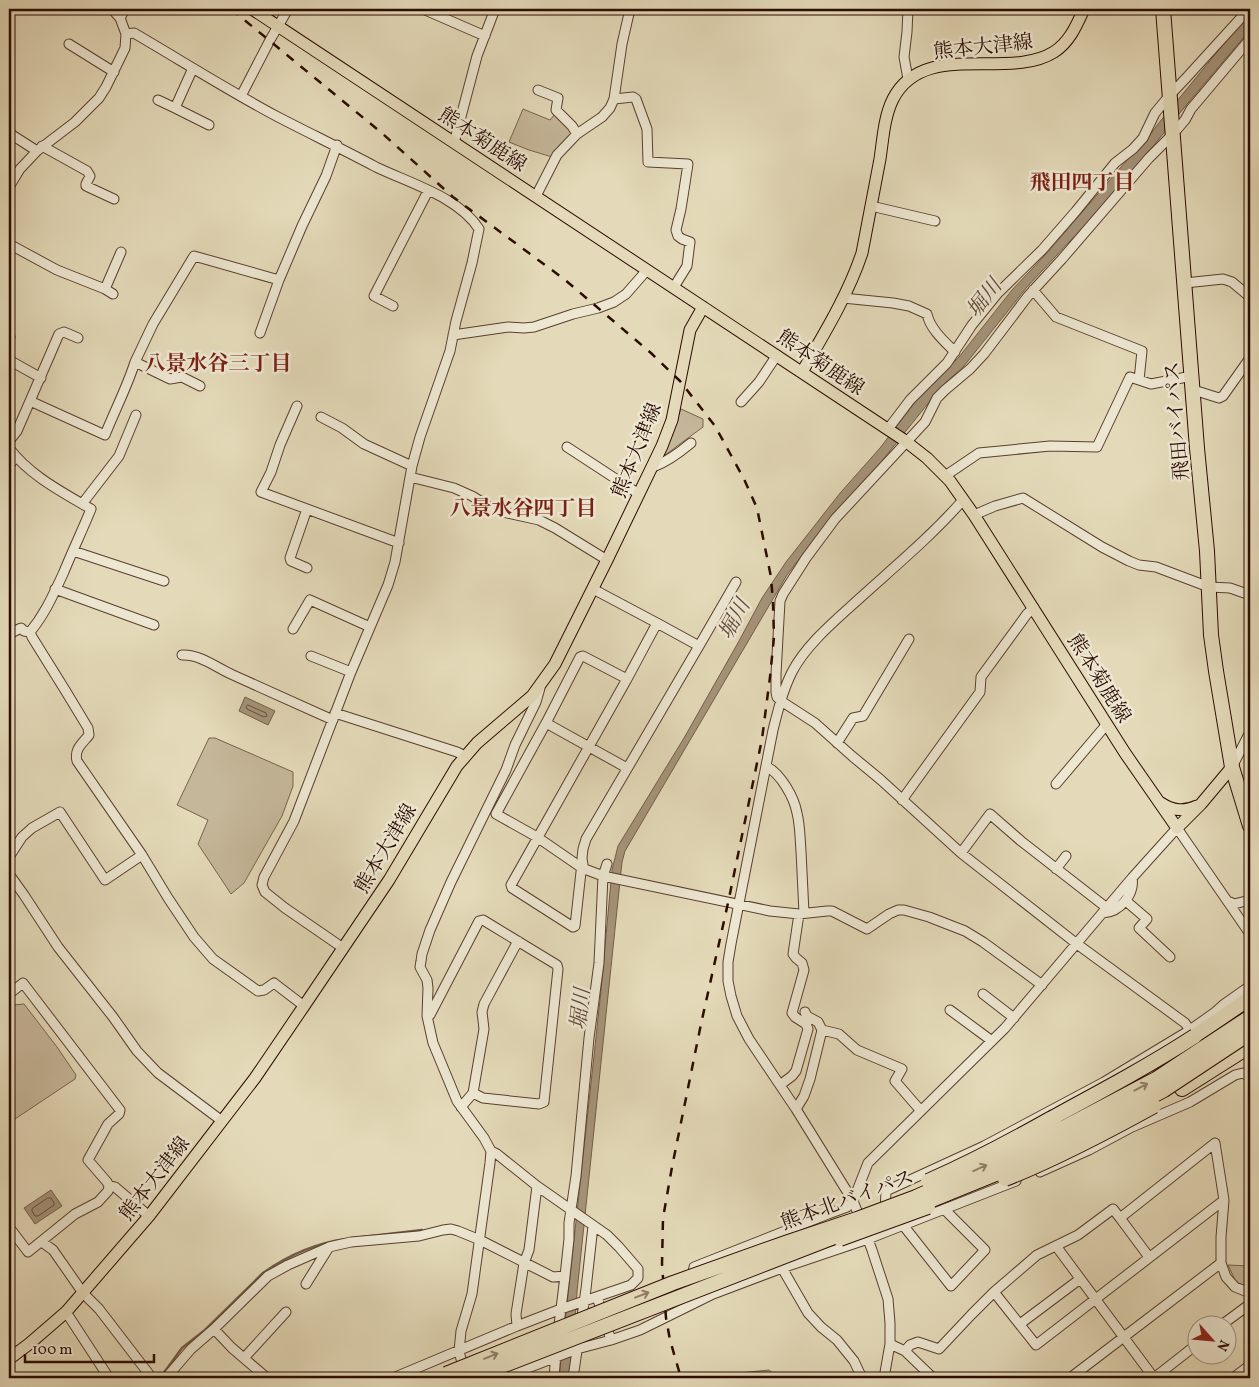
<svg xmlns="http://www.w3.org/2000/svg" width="1259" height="1387" font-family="Vollkorn,'Noto Serif JP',serif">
  <rect width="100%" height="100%" fill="#e4dab9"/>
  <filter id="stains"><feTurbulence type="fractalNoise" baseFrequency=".004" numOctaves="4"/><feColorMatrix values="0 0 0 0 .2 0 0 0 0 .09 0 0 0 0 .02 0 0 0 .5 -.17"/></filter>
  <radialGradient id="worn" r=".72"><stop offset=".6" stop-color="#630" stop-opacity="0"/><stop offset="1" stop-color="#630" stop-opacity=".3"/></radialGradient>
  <!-- green -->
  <path fill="#c5b79a" stroke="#78614d" d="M523 109 550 120 555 114 572 131V135L552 157 529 150 509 142Z
    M681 409 703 419V427L661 458Z
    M209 738H215L293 772V786L282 816 244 883 231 894 198 844 208 820 177 805Z
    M24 1004 57 1047 76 1075 75 1079 9 1123V1009L14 1005Z
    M1228 1265 1250 1266V1288L1236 1282Z
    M769 1370 779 1378H728L740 1373Z"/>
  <!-- water -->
  <path fill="#a5947a" stroke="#745d49" d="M1250 12V30L1188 103 1142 160 1084 226 1027 287 964 366 943 385 881 462 830 519 787 575 625 851 622 862 577 1292 572 1365 569 1378H559L601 991 612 870 618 846 684 738 739 641 762 598 786 562 841 492 880 448 916 401 959 357 1012 290 1047 253 1127 160 1145 142 1158 124Z
    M245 697 275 711 268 725 239 711Z
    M51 1190 62 1206 35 1224 24 1208Z"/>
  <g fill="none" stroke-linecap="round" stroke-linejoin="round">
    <!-- shore -->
    <path stroke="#68503d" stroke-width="1" d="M248 705 266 713 267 716 264 717 247 709 246 707Z
      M48 1198H51L54 1203V1205L38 1216H35L32 1211V1209Z"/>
    <!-- stream -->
    <path stroke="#745d49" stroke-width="2.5" d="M354 1238 422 1230
      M160 1378 182 1348 205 1330 263 1273C287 1256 317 1243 346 1239"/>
    <!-- minor casing -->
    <g stroke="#593f2e" stroke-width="11">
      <path id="minor" d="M423 9 485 36
        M908 9 907 32 904 57 908 79
        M120 18 125 9
        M126 34 134 33C182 61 229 91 278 117 311 134 344 150 376 167 409 183 459 197 479 229L472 263 456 321 450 351 420 437 412 466 395 562 388 585 351 672 294 821 264 877 262 885 265 892 285 908 343 948
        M69 44 114 72
        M538 90 558 98 556 110 572 126 577 134
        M241 96 270 40 288 9
        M614 99 633 97 636 99 647 129 648 162 688 164 681 209 676 230 678 236 682 239 690 242 687 266 674 287
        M158 100 175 108 193 68
        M175 108 209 125
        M9 133 37 151
        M454 143 477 56 495 9
        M42 146 87 171 90 176 86 184V186L114 199
        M9 187 20 169 37 151 75 122 99 98 106 87 125 48 126 34 120 18 112 9
        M536 196 557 155 577 134 602 117 610 108 614 99 622 44 630 9
        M871 206 935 221
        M9 244 57 270 105 289
        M1185 283 1223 279 1232 282 1250 297
        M1033 290 1056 317 1142 351 1139 380
        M113 294 105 289 121 252
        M843 298 893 303 909 306 927 314C930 329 945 342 955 352
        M393 306 374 296 428 191
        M260 333 279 280 302 226 326 176 337 145
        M453 335 508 327 524 328 534 327 573 314 598 308 614 302 626 294 647 270
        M9 340 10 337
        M9 360 41 378
        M200 386 182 377 170 379 135 362 153 324 194 256 279 280
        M1193 391 1200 392 1219 398 1223 396 1250 358
        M30 401 59 334 64 332 78 338
        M741 402 759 382 777 355
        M297 406 280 445 271 472 261 492 399 543
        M321 417 342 428 364 444 412 466
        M888 429 910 400 947 363 972 325 998 293 1042 250 1076 211 1115 163 1133 149 1143 138 1155 113 1170 95 1187 77 1249 9
        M9 441 17 431 30 401 105 435C115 410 127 387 135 362
        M567 447 639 494
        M9 448C29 475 62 492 91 509 82 531 72 552 63 574 53 595 45 614 30 632
        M9 466 15 457
        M653 467C667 462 679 453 691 443
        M945 476 979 453 1050 446 1097 447 1130 377 1151 384 1192 376
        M410 477 454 488 472 496 490 507 507 513 539 520 555 528 607 560
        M82 504 119 456 136 415
        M307 509 290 558 291 561 307 568
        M974 515 995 506 1023 498 1102 547 1129 561 1139 565 1156 567 1209 587 1230 588 1250 595
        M73 551 164 581
        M55 589 154 625
        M593 589 657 623
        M293 629 310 600 370 627
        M30 632 32 637 65 690 88 728 89 735C82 744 74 749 77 761L142 855 168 898 194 937 213 959 258 991 264 990 274 983 304 1006
        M9 634 21 628 24 631 30 632
        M182 655C200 654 217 668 233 675 266 690 299 705 333 720
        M311 656 351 672
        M627 679 511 885 512 888 573 927 575 926 581 872 583 865 582 858 583 849 586 839 699 646
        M335 713 457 752 465 756
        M546 723 627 768
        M837 743 853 718 863 716 909 639
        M766 766C781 774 794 797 797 813 800 825 800 838 801 851 802 872 803 892 804 913
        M1232 767 1250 732
        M1056 784 1107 724
        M902 800 980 692 981 677 1027 614 1034 608
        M961 853 990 814 1021 841 1107 908
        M9 857 22 837 32 828 60 812 105 880 142 855
        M607 864 603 876 770 911 799 914 827 911H832L867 929 889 914 898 910H904L929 917 965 931 983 942 1042 985
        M1056 869 1066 856
        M9 874 24 895 58 947 113 1017 137 1051 158 1073 222 1121
        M1126 901 1147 919 1139 928 1170 957
        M1230 902 1234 904 1250 900
        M1103 913C1120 912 1135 894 1132 878
        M9 994 23 983 120 1110 119 1114 108 1124 88 1160 107 1182 109 1186 108 1191 98 1202 75 1214 28 1252 9 1227
        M983 994 1014 1018
        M950 1010 992 1041
        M427 1016 430 1015 479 921 483 920 557 965 558 969 544 1102 539 1104 483 1098 473 1093 461 1107
        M822 1030 839 1034 857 1050 902 1069 895 1081 921 1111
        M1190 1030 1185 1023 1077 944 961 853 881 780 852 756 815 723 781 701 777 697 776 692V674L780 601 783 594 806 558 835 519 925 422 937 398 945 390 970 369 984 354 1028 296 1062 259 1149 158 1173 134 1185 120 1191 109 1250 39
        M780 1085 792 1076 796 1071 808 1029 806 1024 795 1017 792 1013 804 970 802 963 796 958 793 954 799 914
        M473 1093 484 1029 482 1012 484 1004 518 941
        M796 1109 804 1096 810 1079 822 1030 818 1022 807 1016 805 1012
        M1129 1123 1132 1127 1190 1102 1235 1075 1243 1073 1250 1077
        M1040 1172 1089 1150 1132 1127
        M109 1186 115 1187 149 1216
        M885 1212 886 1191 984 1146 1104 1082 1190 1030 1214 1013 1223 1005 1250 986
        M903 1225 951 1286 985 1250 944 1209
        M42 1242 53 1250 83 1293 99 1309 152 1378
        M1056 1246 1154 1378
        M1149 1257 1120 1218 1215 1143 1224 1200 1221 1237V1263L1226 1277 1235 1287 1250 1293
        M782 1268 808 1313 821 1327 837 1340 854 1361 862 1378
        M306 1284 329 1247
        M994 1292 1036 1345 1224 1200
        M597 1297 611 1340
        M699 1301 691 1283 694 1267 828 1214 847 1207 853 1201 868 1163 1005 1028 1132 878 1177 828 1250 934
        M66 1312 109 1378
        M1020 1324 1080 1279
        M1223 1324 1250 1304
        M517 1326 516 1314 524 1263 529 1250 537 1186
        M214 1329 232 1348 267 1378
        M558 1333 565 1276
        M890 1344 905 1351 933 1378
        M905 1351 910 1345 918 1342 939 1349 972 1314 994 1292 1037 1255 1078 1235 1113 1209 1120 1218
        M244 1358 286 1312
        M464 1371 459 1351 461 1331 472 1294 490 1163 491 1151 484 1138 457 1101 433 1043 427 1016 428 988 427 980 420 967 421 961 422 954 430 930 451 882 506 770 515 745 536 702 540 688
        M166 1378 191 1349 214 1329 268 1276 288 1265 329 1247 351 1242 419 1236 443 1230 451 1229 458 1231 480 1240 553 1277 565 1276 569 1239V1223L576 1176 589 1038 599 963 603 876 582 868 537 837 496 814 546 723 580 657 583 656 627 679 657 623 699 646 736 582
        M393 1378 517 1326 561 1309 631 1285 638 1278V1269L619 1247 607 1235 537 1186 497 1154 491 1151
        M502 1378 577 1349 611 1340 640 1330 713 1294 782 1268 868 1239 1016 1181
        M554 1378 556 1353
        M573 1378 586 1289 593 1226
        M884 1378 890 1344V1323L888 1299 872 1250 861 1221 853 1201 796 1109 749 1039 737 1016 731 996 728 981V962L731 944 773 730C778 710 783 690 792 672 805 647 829 626 850 607 888 572 929 539 963 500
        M1070 1378 1221 1263
        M1154 1378 1196 1345
        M1233 1378 1250 1365"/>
    </g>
    <!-- major casing -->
    <g stroke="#2b0b00" stroke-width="13">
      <path id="major" d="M252 9 904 440 927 458 950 481 974 515 1125 753 1177 828 1201 804 1232 767
        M802 372C824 334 848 295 862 253 868 221 874 190 880 159 883 139 884 117 893 99 924 39 1008 81 1054 52 1070 42 1077 24 1084 9
        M1161 803C1173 811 1184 812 1197 806
        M9 1359 29 1344 66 1312 149 1216 255 1078 304 1006 389 880 457 766 477 743 532 696 555 664 607 560 662 446 672 420 690 330 703 307"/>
    </g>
    <!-- highway casing -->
    <g stroke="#2b0b00" stroke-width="16">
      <path id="highway" d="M1163 9 1197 448 1207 551 1211 635 1216 671 1232 767 1250 826
        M1195 1036 1250 998
        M1182 1089 1250 1046"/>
    </g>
    <!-- minor -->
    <use href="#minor" stroke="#ede7d2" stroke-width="9"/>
    <!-- major -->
    <use href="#major" stroke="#e4dab9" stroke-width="11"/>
    <!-- highway -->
    <use href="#highway" stroke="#e4dab9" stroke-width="14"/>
    <!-- rail -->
    <path stroke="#2b0b00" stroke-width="2.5" stroke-dasharray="9 9" stroke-linecap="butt" d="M231 9 383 134 453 197 564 279 651 353 680 381 715 426 744 479 757 508 771 577 773 603 774 637 770 677 762 739 728 903 701 1024 672 1167 663 1218 662 1264 666 1318 670 1340 681 1378"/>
    <!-- highway-bridge casing -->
    <g stroke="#2b0b00" stroke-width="16" stroke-linecap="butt">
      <path id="highway-bridge" d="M1005 1179C1056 1159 1105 1133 1154 1106
        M928 1181C969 1163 1009 1142 1048 1120 1098 1093 1147 1067 1195 1036
        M917 1206 998 1173 1072 1138 1132 1107 1164 1090 1250 1033
        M840 1239 928 1207
        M446 1374 673 1283 788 1242 857 1219 916 1197 992 1163 1067 1126 1156 1079 1250 1017
        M471 1378 847 1232"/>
    </g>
    <!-- highway-bridge -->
    <use href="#highway-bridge" stroke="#e4dab9" stroke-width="14"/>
  </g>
  <!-- one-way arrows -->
  <defs><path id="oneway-shaft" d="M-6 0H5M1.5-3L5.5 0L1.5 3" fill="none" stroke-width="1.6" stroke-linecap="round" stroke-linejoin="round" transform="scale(1.25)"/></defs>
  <g stroke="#917d66">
    <use href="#oneway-shaft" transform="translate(1141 1087) rotate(-28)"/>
    <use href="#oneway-shaft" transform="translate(980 1168) rotate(-24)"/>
    <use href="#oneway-shaft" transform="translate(642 1295) rotate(-21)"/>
    <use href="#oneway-shaft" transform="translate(491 1356) rotate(-22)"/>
  </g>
  <g text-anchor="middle" stroke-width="5" stroke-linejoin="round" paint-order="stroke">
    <!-- street labels -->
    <g font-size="20" fill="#2b0b00" stroke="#ede7d2">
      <text transform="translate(983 46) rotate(-6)" y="7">熊本大津線</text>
      <text transform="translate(483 139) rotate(33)" y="7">熊本菊鹿線</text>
      <text transform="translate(821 362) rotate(34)" y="7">熊本菊鹿線</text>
      <text transform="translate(1176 421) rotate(-95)" y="7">飛田バイパス</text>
      <text transform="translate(636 450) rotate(-68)" y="7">熊本大津線</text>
      <text transform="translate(1100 678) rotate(58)" y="7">熊本菊鹿線</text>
      <text transform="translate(385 848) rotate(-59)" y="7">熊本大津線</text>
      <text transform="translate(154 1178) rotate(-52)" y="7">熊本大津線</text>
      <text transform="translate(847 1199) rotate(-20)" y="7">熊本北バイパス</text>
    </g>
    <!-- neighbourhood labels -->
    <g font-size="21" font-weight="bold" fill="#7a1f14" stroke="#ede7d2">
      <text x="1082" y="189">飛田四丁目</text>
      <text x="218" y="370">八景水谷三丁目</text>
      <text x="523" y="515">八景水谷四丁目</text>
    </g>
    <!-- water labels -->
    <g font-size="21" font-style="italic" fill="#624937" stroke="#ede7d2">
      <text transform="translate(984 298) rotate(-52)" y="7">堀川</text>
      <text transform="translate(734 619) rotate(-61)" y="7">堀川</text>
      <text transform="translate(580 1009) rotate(-84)" y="7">堀川</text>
    </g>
  </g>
  <!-- margin -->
  <rect width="1259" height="1387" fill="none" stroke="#e4dab9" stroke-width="30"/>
  <rect x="10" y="10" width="1239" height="1367" fill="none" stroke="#2b0b00" stroke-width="2.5"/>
  <rect x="15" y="15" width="1229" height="1357" fill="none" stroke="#2b0b00"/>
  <!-- north arrow -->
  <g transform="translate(1212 1340) rotate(117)"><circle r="24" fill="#ede7d2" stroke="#9f8f7e"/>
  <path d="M0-4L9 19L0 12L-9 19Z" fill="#8f2418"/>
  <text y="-8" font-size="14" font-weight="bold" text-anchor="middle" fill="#2b0b00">N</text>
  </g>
  <!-- scale -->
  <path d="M25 1354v8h129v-8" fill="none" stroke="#2b0b00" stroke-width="2.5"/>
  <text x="32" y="1354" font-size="15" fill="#2b0b00" stroke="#ede7d2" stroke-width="4" paint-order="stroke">100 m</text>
  <rect width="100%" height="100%" filter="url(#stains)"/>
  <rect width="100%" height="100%" fill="url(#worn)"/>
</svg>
